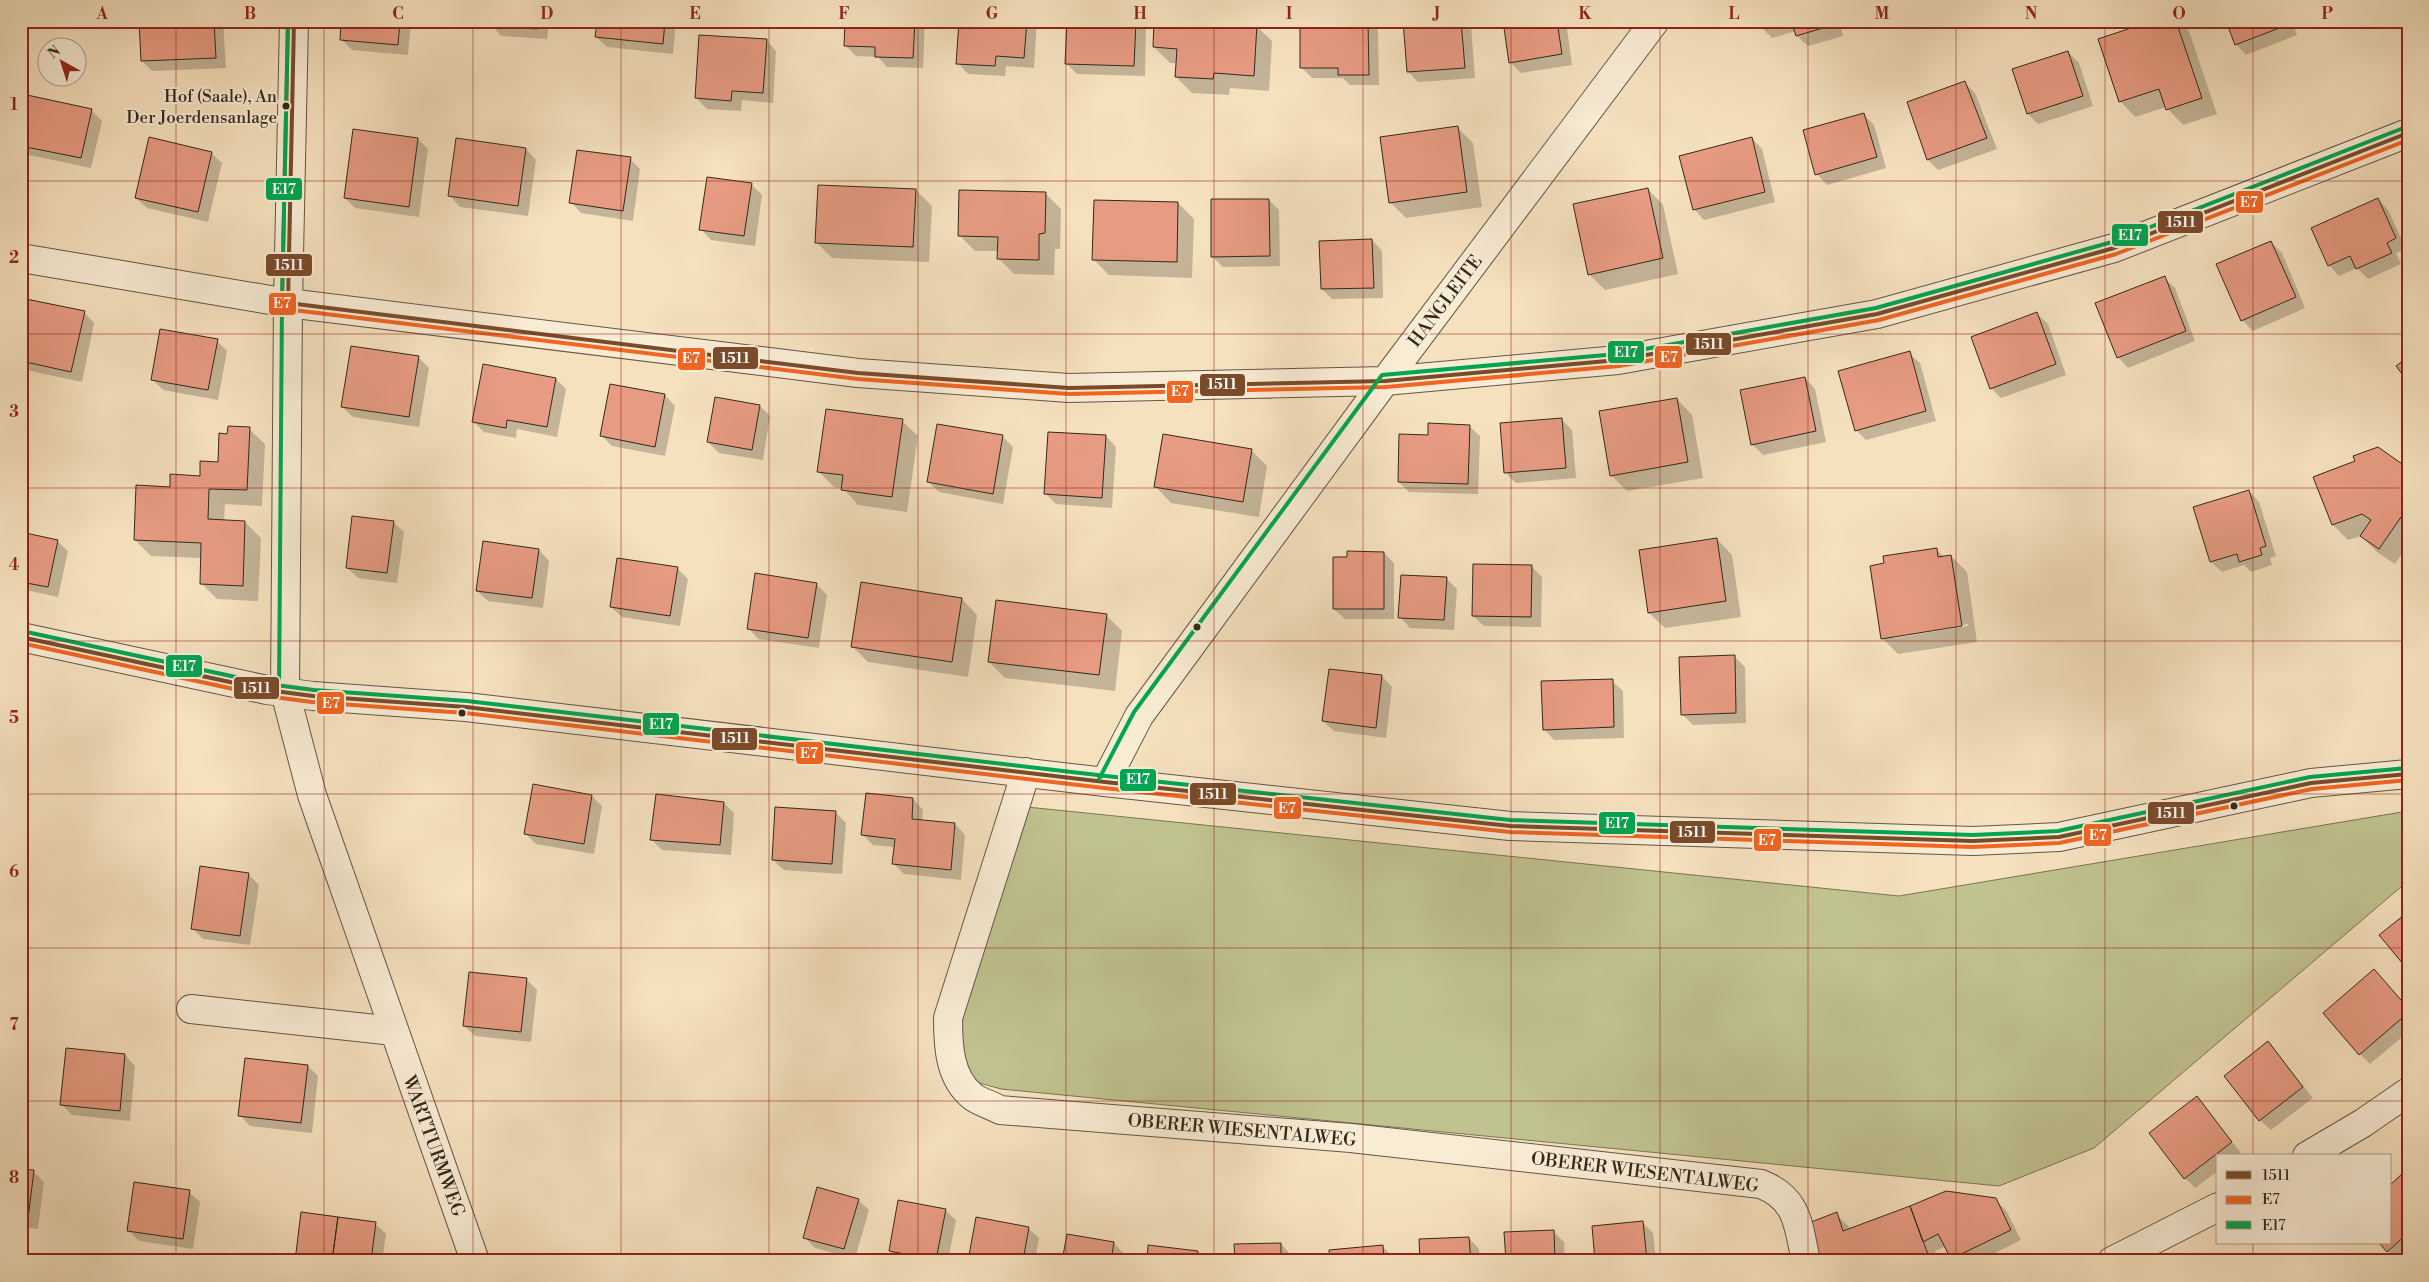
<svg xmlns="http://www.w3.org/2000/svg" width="2429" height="1282" font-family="'Libre Bodoni',serif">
  <rect width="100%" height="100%" fill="#f6e1bf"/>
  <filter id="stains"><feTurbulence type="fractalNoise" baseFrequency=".004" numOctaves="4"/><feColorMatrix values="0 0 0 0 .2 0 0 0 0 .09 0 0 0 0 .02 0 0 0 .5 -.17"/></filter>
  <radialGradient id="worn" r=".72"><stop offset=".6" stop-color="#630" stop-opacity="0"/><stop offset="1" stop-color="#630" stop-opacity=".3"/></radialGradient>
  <!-- green -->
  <path fill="#c0c28f" stroke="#797656" d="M1027 807 1899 896 2408 811V881L2094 1148 1999 1186 1001 1089 976 1082 961 1065 955 1017Z"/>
  <!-- shadow -->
  <path fill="#0003" fill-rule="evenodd" d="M140 21H223L226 68 152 71 142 61Z
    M343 21H411L408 55 352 50 341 39Z
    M476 21H549L547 39 501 36 490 23Z
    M598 21H676L673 54 607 47 596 37Z
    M847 21H925L923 68 887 67 878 57 856 56 846 46Z
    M960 21H1037L1034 68 1006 66 1005 76 968 74 958 63Z
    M1068 21H1144L1146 23 1145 76 1077 74 1066 63Z
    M1156 21H1228L1231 24 1256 26 1272 41 1269 91 1230 88 1229 95 1192 93 1176 77 1177 63H1170L1154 47Z
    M1302 21H1369L1378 30 1379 85H1350L1343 78H1312L1302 68Z
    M1405 21H1468L1471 25 1475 78 1418 82 1408 71Z
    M1504 21H1566L1572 65 1521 73 1510 62Z
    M1760 21H1839L1843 36 1808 46 1797 36 1796 31 1772 38 1762 28Z
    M2156 21H2179L2189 31 2217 114 2183 125 2166 107 2135 117 2120 101Z
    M2227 21H2292L2297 35 2246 55 2236 44Z
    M766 40 776 51 773 103 742 100 741 111 707 109 696 98Z
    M2068 52 2079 63 2093 106 2038 124 2028 114Z
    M1965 83 1975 93 1997 149 1938 170 1928 160 1909 103Z
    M91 110 102 121 91 168 29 155 21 148V130Z
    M1863 114 1874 125 1886 168 1827 185 1817 174Z
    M1457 127 1473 143 1482 207 1406 218 1390 202Z
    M1752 138 1762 149 1775 202 1704 220 1694 209Z
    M418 139 428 149 419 217 355 208 345 198Z
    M526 149 536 160 528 216 460 207 450 196Z
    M211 153 222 163 208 222 147 208 136 198Z
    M630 159 640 169 633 221 581 213 571 202Z
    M751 184 762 195 755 246 711 240 701 229Z
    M1648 189 1663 205 1678 274 1605 290 1589 274Z
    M916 190 932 206 929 262 832 258 816 242Z
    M1045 193 1061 209 1060 249H1055L1054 275 1014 274 998 258 999 251H975L959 235Z
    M2378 199 2388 210 2406 249 2396 253 2401 264 2368 279 2357 268 2339 276 2329 265Z
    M1269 200 1279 210 1280 266 1223 267 1212 256Z
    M1178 203 1194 219 1192 278 1109 275 1093 259Z
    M1372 240 1382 251 1383 298 1332 299 1322 289Z
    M2271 242 2282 253 2305 308 2253 331 2242 320Z
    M2164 278 2175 288 2195 341 2128 368 2118 357Z
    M21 299 84 312 94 323 82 382 21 369Z
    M2037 314 2048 324 2066 375 2001 398 1991 388Z
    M217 341 227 351 218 400 163 390 152 379Z
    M1909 353 1920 363 1936 421 1866 440 1856 430Z
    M418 357 429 368 419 427 353 417 342 407Z
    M1805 378 1815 389 1826 442 1763 455 1752 444Z
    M556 379 566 389 557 437 517 429 516 438 484 432 473 421Z
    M665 395 675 406 665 456 612 446 602 436Z
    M1677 399 1692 415 1703 478 1627 491 1611 475Z
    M760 406 770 416 763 460 719 453 708 442Z
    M1561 419 1572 430 1576 478 1516 483 1506 473Z
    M902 421 918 436 907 512 858 505 843 488 834 487 818 471Z
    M938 426 1003 437 1013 447 1003 504 939 492 928 482Z
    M1469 426 1480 436 1478 494 1409 492 1399 482 1429 436Z
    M249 429 265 444 262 506 225 504 224 521 245 522 261 538 258 601 217 599 201 583 202 558 151 556 135 540 171 488 201 477 219 463 229 435Z
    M1106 436 1116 447 1112 508 1056 504 1045 493Z
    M1251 450 1267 466 1259 517 1171 503 1156 487Z
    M2408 469V545L2395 564 2377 552 2361 536 2348 540 2333 525Z
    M2249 491 2259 502 2276 556 2270 558 2272 565 2251 572 2244 565 2222 572 2211 562 2195 508Z
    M393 522 404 532 397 583 358 578 347 568Z
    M21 533 57 541 68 551 58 597 21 589Z
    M1717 539 1732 555 1741 617 1665 628 1649 613Z
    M1936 549 1944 557 1951 556 1967 572 1977 642 1898 654 1882 638ZM1968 624V626L1894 638V636Z
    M539 550 549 561 543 608 488 601 477 591Z
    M1384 553 1394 563V619H1345L1334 609 1348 558Z
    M1531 566 1542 577 1541 627 1484 626 1473 616Z
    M677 568 688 579 680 626 622 617 611 607Z
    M1446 578 1457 589 1454 630 1410 628 1400 617Z
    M816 584 827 595 819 648 758 639 748 628Z
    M962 599 977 615 968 677 868 662 852 646Z
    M1106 615 1122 631 1115 691 1005 678 989 662Z
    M1734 656 1745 667 1746 723 1693 725 1682 714Z
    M1382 676 1392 687 1386 738 1334 731 1323 721Z
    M1612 681 1623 691 1624 738 1554 740 1544 729Z
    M592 796 602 806 594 854 536 844 525 833Z
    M913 799 923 810 922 821 955 824 965 835 961 880 904 874 894 864 895 847 873 845 863 835Z
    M724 803 734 813 731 855 662 850 651 839Z
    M835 812 846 823 842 874 784 870 773 860Z
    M248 874 259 885 250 945 203 939 192 928Z
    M526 979 537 990 531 1042 475 1036 464 1026Z
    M2408 1008V1032L2370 1064 2360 1054Z
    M2268 1043 2313 1098 2271 1130 2260 1120Z
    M125 1055 135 1066 130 1121 72 1115 62 1105Z
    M308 1066 318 1076 312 1133 250 1126 240 1115Z
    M2197 1098 2241 1153 2238 1156H2218V1171L2195 1188 2185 1178Z
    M21 1170 33 1171 44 1182 38 1229 21 1227Z
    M2408 1180V1253L2398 1261 2388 1251Z
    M189 1192 200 1202 193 1249 139 1241 129 1231Z
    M858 1200 869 1210 855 1259 815 1248 804 1237Z
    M1995 1200 2006 1210 2021 1240 1979 1261H1955L1946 1246 1935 1251 1939 1261H1821L1836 1214 1851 1229Z
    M945 1210 956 1220 948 1261H900L890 1251Z
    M1643 1223 1653 1233 1656 1261H1597Z
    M375 1224 386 1234 382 1261H296Z
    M1028 1228 1039 1238 1035 1261H970Z
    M1553 1231 1564 1242 1565 1261H1507Z
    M1469 1238 1479 1249 1480 1261H1421Z
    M1114 1243 1124 1254 1123 1261H1063Z
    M1281 1244 1291 1255V1261H1236Z
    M1382 1246 1393 1257V1261H1332Z
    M1197 1252 1206 1261H1148Z"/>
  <!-- building -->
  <path fill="#e79b82" stroke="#32291c" d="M139 21H214L216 58 141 61Z
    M341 21H400L398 45 340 40Z
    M489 21H538L537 29 489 26Z
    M597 21H665L663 44 595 37Z
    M845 21H915L913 58 875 57V47L844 46Z
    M959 21H1027L1024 58 996 56 995 66 956 64Z
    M1067 21H1136L1134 66 1065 64Z
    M1154 21H1225L1257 24 1254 76 1214 73 1213 79 1175 77 1177 49 1153 47Z
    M1300 21H1368L1369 75H1338V68H1300Z
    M1403 21H1461L1465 68 1407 72Z
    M1503 21H1557L1562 54 1509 63Z
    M1758 21H1784L1761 28Z
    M1791 21H1832L1833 25 1796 36Z
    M2152 21H2176L2202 98 2166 110 2159 89 2119 102 2098 39Z
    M2226 21H2286L2287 25 2235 45Z
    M699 35 767 39 763 93 732 91 731 101 695 98Z
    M2068 51 2083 96 2027 114 2012 69Z
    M1965 81 1987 138 1927 160 1907 102Z
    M27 95 92 109 81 158 21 146V124Z
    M1864 113 1877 157 1815 175 1803 130Z
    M1458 126 1467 192 1389 203 1380 137Z
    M353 129 418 138 409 207 344 198Z
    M149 137 212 152 198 212 135 198Z
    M1752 137 1765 192 1693 210 1679 156Z
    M456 138 526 148 518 206 448 196Z
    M577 150 631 157 623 211 569 203Z
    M707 177 752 183 744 236 699 230Z
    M818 185 916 189 913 247 815 243Z
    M1648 188 1663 258 1588 275 1573 204Z
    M959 190 1046 192 1045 233 1039 234V260L997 259 998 237 958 236Z
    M2378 198 2396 238 2387 243 2392 253 2356 269 2350 256 2328 266 2311 228Z
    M1211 199H1269L1270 256 1211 257Z
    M1094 200 1178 202 1177 262 1092 260Z
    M1372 239 1374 288 1321 289 1319 241Z
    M2271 241 2296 297 2241 321 2216 264Z
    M2165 276 2186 331 2117 358 2095 303Z
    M21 298 85 311 71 372 21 361Z
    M2037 312 2056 364 1990 389 1971 337Z
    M160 329 218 339 208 390 151 380Z
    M351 346 419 356 409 417 341 407Z
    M1910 351 1926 411 1855 431 1838 371Z
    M2408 357V382L2396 366Z
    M483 364 556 378 547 427 507 420 506 428 472 422Z
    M1805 377 1816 431 1751 445 1740 390Z
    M610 384 665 394 655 447 600 436Z
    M715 397 760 405 752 450 707 442Z
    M1677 398 1688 462 1610 476 1599 411Z
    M826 409 903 419 892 497 841 490 843 475 817 472Z
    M1562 418 1566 468 1504 473 1500 423Z
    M1428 423 1470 425 1468 484 1398 482 1399 434 1428 435Z
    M937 424 1003 435 993 494 927 482Z
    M228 426 250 427 247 490 209 489 208 519 245 521 243 586 200 584 201 543 134 540 136 485 170 487V474L200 476V461L218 462 219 433 227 434Z
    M1048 432 1106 435 1102 498 1044 494Z
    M1163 434 1252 449 1243 502 1154 487Z
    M2378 447 2408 468V507L2379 549 2360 536 2371 520 2362 514 2332 525 2313 477 2355 461 2353 456Z
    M2249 490 2266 546 2260 548 2262 555 2239 562 2237 554 2210 562 2193 507Z
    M352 516 394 521 387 573 346 568Z
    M21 532 58 540 48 587 21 582Z
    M1717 538 1726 601 1648 613 1639 550Z
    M483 541 539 549 532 598 476 591Z
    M1937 548 1938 557 1951 555 1962 626 1881 639 1870 566 1884 563 1883 556Z
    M1347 551 1384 552V609H1333V557H1347Z
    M617 558 678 567 670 616 610 607Z
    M1473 564 1532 565 1531 617 1472 616Z
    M755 573 817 583 808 638 747 629Z
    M1401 575 1447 577 1444 620 1398 618Z
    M861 582 962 598 952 662 851 647Z
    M996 600 1107 614 1099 675 988 662Z
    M1735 655 1736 713 1681 715 1679 657Z
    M1329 669 1382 675 1376 728 1322 721Z
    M1613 679 1614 727 1543 730 1541 681Z
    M533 784 592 795 584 844 524 834Z
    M866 793 913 798 912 819 955 823 951 870 892 864 895 839 861 835Z
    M656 794 724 802 720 845 650 840Z
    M775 807 836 811 832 864 772 860Z
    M200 866 249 873 240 936 191 929Z
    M2408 912V970L2379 935Z
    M2374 969 2408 1008V1013L2359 1055 2323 1013Z
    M469 972 527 978 521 1032 463 1026Z
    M2268 1041 2303 1087 2259 1121 2224 1076Z
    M66 1048 125 1054 120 1111 60 1105Z
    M245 1058 308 1065 301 1123 238 1116Z
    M2197 1096 2232 1142 2184 1179 2149 1133Z
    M21 1169 34 1170 28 1219H21Z
    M2403 1173 2408 1179V1233L2387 1252 2379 1243H2390V1185Z
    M134 1182 190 1190 183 1239 127 1231Z
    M817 1187 859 1199 844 1249 803 1238Z
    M1946 1191 1996 1198 2011 1230 1951 1259 1938 1234 1923 1242 1910 1206Z
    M898 1200 946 1209 936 1260 889 1251Z
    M1910 1206 1929 1257 1918 1261H1820L1806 1224 1837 1212 1843 1231Z
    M301 1212 338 1217 332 1261H295Z
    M338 1217 376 1222 371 1261H332Z
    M976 1217 1029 1227 1023 1261H968Z
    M1643 1221 1647 1261H1595L1592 1226Z
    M1554 1230 1555 1261H1506L1504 1232Z
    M1067 1234 1114 1242 1111 1261H1062Z
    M1469 1237 1471 1261H1420L1419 1239Z
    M1281 1243V1261H1235L1234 1244Z
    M1148 1245 1198 1251 1197 1261H1147Z
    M1383 1245 1384 1261H1330L1329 1250Z"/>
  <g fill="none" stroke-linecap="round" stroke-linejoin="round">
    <!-- minor casing -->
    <g stroke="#635745" stroke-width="30">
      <path id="minor" d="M21 258 288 303 858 373 1069 388 1385 381 1618 360 1877 314 2114 248 2408 133
        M21 637 267 690 313 696 466 707 1105 782 1510 826 1973 841 2059 837 2311 783 2408 774
        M1026 772 948 1018C948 1045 949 1077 972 1096 979 1102 992 1105 1000 1110L1351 1138 1761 1184C1799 1199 1798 1226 1806 1261
        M1105 782 1139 716 1385 381 1655 21
        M191 1009 394 1031
        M2307 1156 2363 1123 2408 1092
        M2112 1261 2218 1207"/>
    </g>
    <!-- tertiary casing -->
    <g stroke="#635745" stroke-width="30">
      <path id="tertiary" d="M294 21 288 303 285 692 312 795 475 1261"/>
    </g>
    <!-- minor -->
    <use href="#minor" stroke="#f9ecd5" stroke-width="28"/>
    <!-- tertiary -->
    <use href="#tertiary" stroke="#f9ecd5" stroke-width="28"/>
    <!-- bus-1 casing -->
    <g stroke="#f9ecd5" stroke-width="8">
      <path id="bus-1" d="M294 21 288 303 858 373 1069 388 1385 381 1618 360 1877 314 2114 248 2408 133
        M21 637 267 690 313 696 466 707 1105 782 1510 826 1973 841 2059 837 2311 783 2408 774"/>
    </g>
    <!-- bus-2 casing -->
    <g stroke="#f9ecd5" stroke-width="8">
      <path id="bus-2" d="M288 21 282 303 285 309 858 379 1069 394 1386 387 1619 366 1879 320 2116 254 2408 140
        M21 643 266 696 312 702 465 713 1104 788 1510 832 1973 847 2059 843 2312 789 2408 780"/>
    </g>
    <!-- bus-3 casing -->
    <g stroke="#f9ecd5" stroke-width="8">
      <path id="bus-3" d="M22 631 268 684 314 690 467 701 1106 776 1510 820 1973 835 2058 831 2310 777 2407 768
        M279 692 282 303 288 21
        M1099 779 1134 712 1382 375 1617 354 1876 308 2112 242 2406 127"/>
    </g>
    <!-- bus-1 -->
    <use href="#bus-1" stroke="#7a4b2a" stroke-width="4"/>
    <!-- bus-2 -->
    <use href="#bus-2" stroke="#f26522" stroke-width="4"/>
    <!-- bus-3 -->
    <use href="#bus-3" stroke="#00a651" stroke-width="4"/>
  </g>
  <!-- grid -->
  <path fill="none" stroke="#8f2418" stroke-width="1" stroke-opacity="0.55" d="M176 21V1261M324 21V1261M473 21V1261M621 21V1261M769 21V1261M918 21V1261M1066 21V1261M1214 21V1261M1363 21V1261M1511 21V1261M1660 21V1261M1808 21V1261M1956 21V1261M2105 21V1261M2253 21V1156M21 181H2408M21 334H2408M21 488H2408M21 641H2408M21 794H2408M21 948H2408M21 1101H2408M2253 1243V1261"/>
  <!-- markers -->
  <g fill="#32291c" stroke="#f9ecd5" stroke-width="2">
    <circle cx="286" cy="106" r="4.5"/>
    <circle cx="1197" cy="627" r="4.5"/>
    <circle cx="462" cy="713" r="4.5"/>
    <circle cx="2234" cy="806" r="4.5"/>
  </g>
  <g text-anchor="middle" stroke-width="4" stroke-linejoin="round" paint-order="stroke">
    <!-- bus labels -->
    <g font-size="17" fill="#32291c" stroke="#f9ecd5" text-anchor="end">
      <text x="277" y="102">Hof (Saale), An<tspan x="277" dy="21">Der Joerdensanlage</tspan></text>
    </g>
    <!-- street labels -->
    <g font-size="18" fill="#32291c" stroke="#f9ecd5">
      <text transform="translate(1445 301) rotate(-53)" y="6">HANGLEITE</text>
      <text transform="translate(1242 1130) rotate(5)" y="6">OBERER WIESENTALWEG</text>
      <text transform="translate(434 1146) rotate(70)" y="6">WARTTURMWEG</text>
      <text transform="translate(1645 1172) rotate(7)" y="6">OBERER WIESENTALWEG</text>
    </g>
  </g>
  <g stroke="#f9ecd5" stroke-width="2">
    <rect x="265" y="177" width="38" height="24" rx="5" fill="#00a651"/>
    <rect x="2235" y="190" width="29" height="24" rx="5" fill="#f26522"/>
    <rect x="2157" y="210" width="47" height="24" rx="5" fill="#7a4b2a"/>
    <rect x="2111" y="223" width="38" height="24" rx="5" fill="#00a651"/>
    <rect x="265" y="253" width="48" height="24" rx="5" fill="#7a4b2a"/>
    <rect x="268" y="292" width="29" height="24" rx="5" fill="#f26522"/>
    <rect x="1685" y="332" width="47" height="24" rx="5" fill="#7a4b2a"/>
    <rect x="1607" y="340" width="38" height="24" rx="5" fill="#00a651"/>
    <rect x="1654" y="345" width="29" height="24" rx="5" fill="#f26522"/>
    <rect x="712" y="346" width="47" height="24" rx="5" fill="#7a4b2a"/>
    <rect x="677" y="347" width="29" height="24" rx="5" fill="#f26522"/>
    <rect x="1199" y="373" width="47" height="24" rx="5" fill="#7a4b2a"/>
    <rect x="1166" y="380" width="28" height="24" rx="5" fill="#f26522"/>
    <rect x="165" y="654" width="38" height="24" rx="5" fill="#00a651"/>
    <rect x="233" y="676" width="47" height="24" rx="5" fill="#7a4b2a"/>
    <rect x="316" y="691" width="29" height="24" rx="5" fill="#f26522"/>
    <rect x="642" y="712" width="38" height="24" rx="5" fill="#00a651"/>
    <rect x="711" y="727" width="47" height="24" rx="5" fill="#7a4b2a"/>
    <rect x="795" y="741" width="29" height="24" rx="5" fill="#f26522"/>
    <rect x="1119" y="768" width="38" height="24" rx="5" fill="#00a651"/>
    <rect x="1189" y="782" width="48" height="24" rx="5" fill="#7a4b2a"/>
    <rect x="1273" y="796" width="29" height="24" rx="5" fill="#f26522"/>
    <rect x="2147" y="801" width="48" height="24" rx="5" fill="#7a4b2a"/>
    <rect x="1598" y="811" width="38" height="24" rx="5" fill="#00a651"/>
    <rect x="1669" y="820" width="47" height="24" rx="5" fill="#7a4b2a"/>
    <rect x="2083" y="823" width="29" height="24" rx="5" fill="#f26522"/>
    <rect x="1753" y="828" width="29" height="24" rx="5" fill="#f26522"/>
  </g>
  <g font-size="14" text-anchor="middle" font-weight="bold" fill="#fff">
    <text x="284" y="194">E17</text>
    <text x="2249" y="207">E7</text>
    <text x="2181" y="227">1511</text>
    <text x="2130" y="240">E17</text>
    <text x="289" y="270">1511</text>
    <text x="282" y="308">E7</text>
    <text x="1709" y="349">1511</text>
    <text x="1626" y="357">E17</text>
    <text x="1669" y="362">E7</text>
    <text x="735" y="363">1511</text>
    <text x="691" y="363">E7</text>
    <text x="1222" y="389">1511</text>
    <text x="1180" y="396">E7</text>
    <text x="184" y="671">E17</text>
    <text x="256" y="693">1511</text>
    <text x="331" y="708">E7</text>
    <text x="661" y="729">E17</text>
    <text x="735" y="743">1511</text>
    <text x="809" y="758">E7</text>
    <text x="1138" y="784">E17</text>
    <text x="1213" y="799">1511</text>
    <text x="1287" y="813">E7</text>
    <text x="2171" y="818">1511</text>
    <text x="1617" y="828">E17</text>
    <text x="1692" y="837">1511</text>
    <text x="2098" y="840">E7</text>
    <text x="1767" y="845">E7</text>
  </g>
  <!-- margin -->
  <rect width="2429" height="1282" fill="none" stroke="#f6e1bf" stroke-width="55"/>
  <!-- legend -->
  <rect x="2216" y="1154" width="175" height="90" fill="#f9ecd5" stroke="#a99e8b"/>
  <rect x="2226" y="1171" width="25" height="8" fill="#7a4b2a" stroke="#a99e8b"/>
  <text x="2262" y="1180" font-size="15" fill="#32291c">1511</text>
  <rect x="2226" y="1196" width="25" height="8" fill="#f26522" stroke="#a99e8b"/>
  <text x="2262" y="1204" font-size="15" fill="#32291c">E7</text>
  <rect x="2226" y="1221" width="25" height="8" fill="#00a651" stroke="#a99e8b"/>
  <text x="2262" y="1230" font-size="15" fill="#32291c">E17</text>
  <!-- north arrow -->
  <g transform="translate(62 62) rotate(321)"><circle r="24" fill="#f9ecd5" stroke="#a99e8b"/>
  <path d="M0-4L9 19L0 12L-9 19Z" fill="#8f2418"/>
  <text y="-8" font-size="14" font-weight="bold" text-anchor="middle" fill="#32291c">N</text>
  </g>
  <rect x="28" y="28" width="2374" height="1226" fill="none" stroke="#8f2418" stroke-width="2"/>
  <g font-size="16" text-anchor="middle" font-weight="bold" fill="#8f2418">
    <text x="102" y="19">A</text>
    <text x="250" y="19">B</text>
    <text x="398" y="19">C</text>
    <text x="547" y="19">D</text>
    <text x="695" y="19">E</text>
    <text x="844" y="19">F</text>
    <text x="992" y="19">G</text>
    <text x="1140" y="19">H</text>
    <text x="1289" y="19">I</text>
    <text x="1437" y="19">J</text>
    <text x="1585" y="19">K</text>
    <text x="1734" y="19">L</text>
    <text x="1882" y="19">M</text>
    <text x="2031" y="19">N</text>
    <text x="2179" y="19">O</text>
    <text x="2327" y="19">P</text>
    <text x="14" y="110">1</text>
    <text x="14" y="263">2</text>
    <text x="14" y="417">3</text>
    <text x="14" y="570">4</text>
    <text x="14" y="723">5</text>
    <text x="14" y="877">6</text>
    <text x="14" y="1030">7</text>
    <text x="14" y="1183">8</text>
  </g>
  <rect width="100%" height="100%" filter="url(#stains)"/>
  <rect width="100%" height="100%" fill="url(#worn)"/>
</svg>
